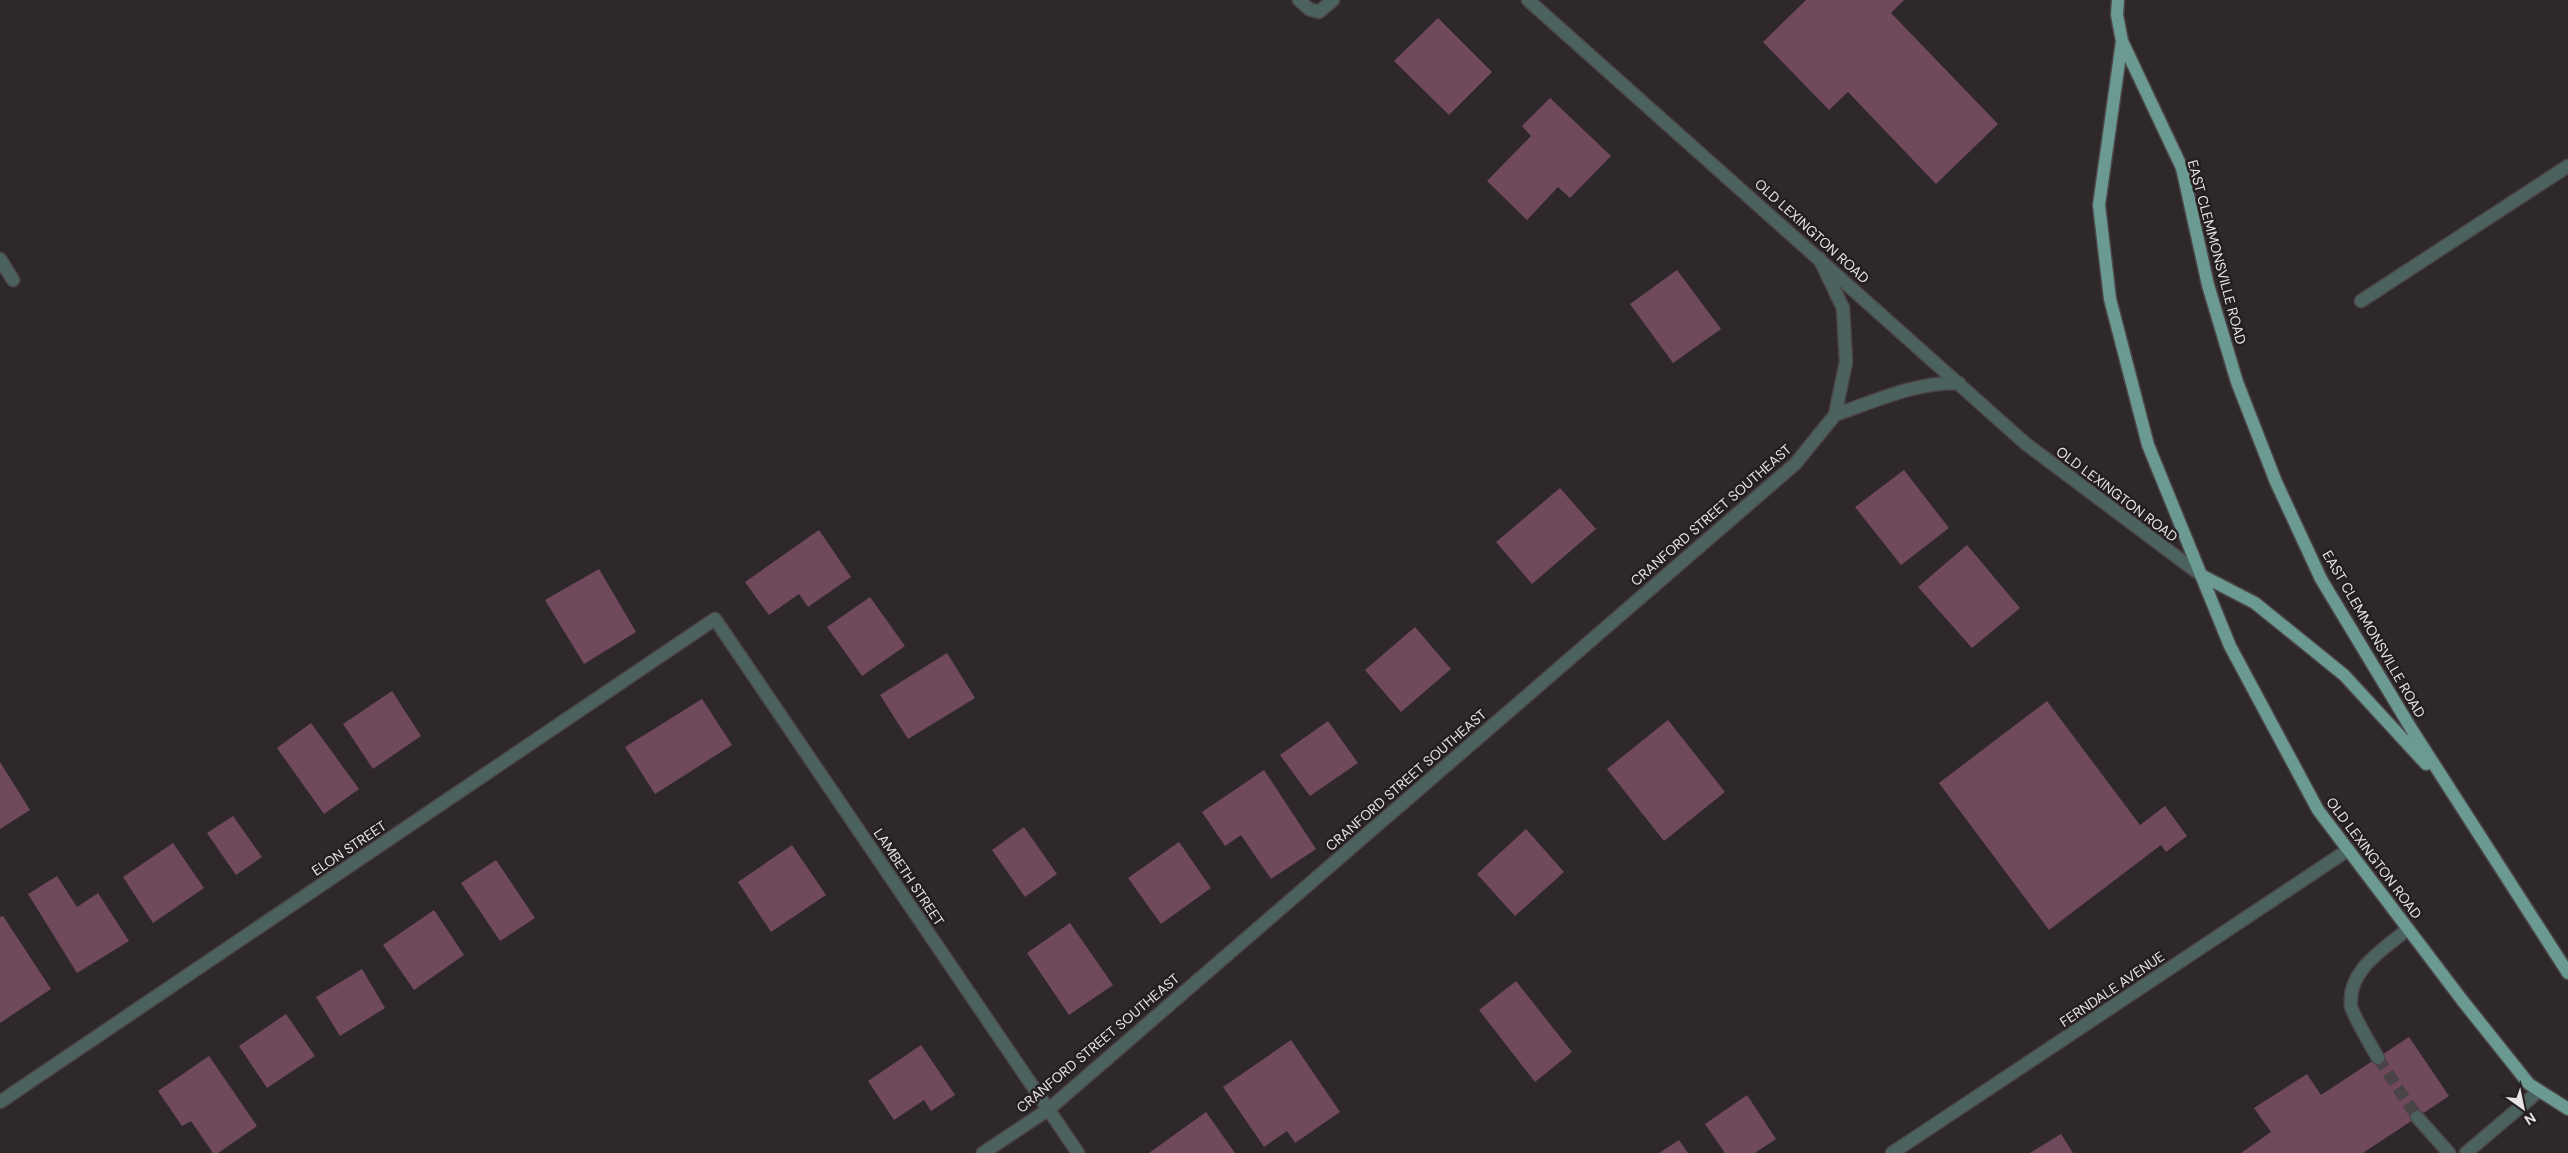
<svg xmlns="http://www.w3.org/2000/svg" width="2568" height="1153" font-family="'DM Sans',sans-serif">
  <rect width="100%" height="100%" fill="#2e282a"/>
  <!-- building -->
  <path fill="#71495d" d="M1806 0H1904L1891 13 1998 124 1936 184 1848 92 1829 110 1763 42Z
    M1438 18 1492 72 1449 115 1394 61Z
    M1550 98 1611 156 1570 198 1558 187 1527 220 1487 181 1531 136 1522 126Z
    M1677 270 1721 329 1673 363 1630 304Z
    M1904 470 1949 528 1901 565 1855 507Z
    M1560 488 1596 529 1532 584 1496 542Z
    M819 530 851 577 808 607 799 594 769 615 745 582Z
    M1967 545 2020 608 1972 648 1918 587Z
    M599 569 636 632 584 664 545 600Z
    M870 597 905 646 862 676 827 627Z
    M1415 627 1451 669 1401 712 1365 670Z
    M947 653 975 698 908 739 880 695Z
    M392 691 421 736 373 769 343 724Z
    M702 699 732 745 655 794 625 747Z
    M2047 701 2140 825 2165 806 2187 836 2166 852 2161 845 2049 930 1939 783Z
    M1668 720 1725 792 1664 841 1607 769Z
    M1328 721 1358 763 1310 796 1280 755Z
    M311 723 359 789 324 814 277 748Z
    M0 762 30 810 0 829Z
    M1264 770 1316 849 1271 879 1241 835 1225 846 1202 812Z
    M233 816 262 857 236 875 207 833Z
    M1024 827 1057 874 1025 897 992 850Z
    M1526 829 1564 872 1515 916 1477 874Z
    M1179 842 1211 888 1161 924 1128 878Z
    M173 843 204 888 153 923 123 877Z
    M792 845 826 895 771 932 738 882Z
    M496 860 535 918 500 941 461 883Z
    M57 876 77 907 98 893 129 941 77 973 28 894Z
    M434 910 464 955 414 990 383 945Z
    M3 916 51 989 0 1023V917Z
    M1070 923 1113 985 1069 1015 1027 953Z
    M362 969 385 1008 340 1036 316 997Z
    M1516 981 1572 1052 1535 1082 1479 1010Z
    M286 1014 315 1056 267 1088 239 1046Z
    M2409 1037 2449 1096 2363 1153H2241L2271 1132 2254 1108 2307 1074 2321 1095Z
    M1291 1040 1340 1112 1295 1143 1287 1131 1264 1147 1223 1087Z
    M921 1045 955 1095 931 1111 924 1100 894 1120 868 1081Z
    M209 1056 257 1126 218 1153H213L191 1121 182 1126 158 1091Z
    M1747 1095 1776 1139 1755 1153H1725L1705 1124Z
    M1206 1112 1235 1153H1149Z
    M2061 1134 2073 1153H2030Z
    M1679 1140 1688 1153H1659Z"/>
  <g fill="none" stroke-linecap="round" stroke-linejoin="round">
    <!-- minor-tunnel -->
    <path stroke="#4a4446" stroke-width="12" stroke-dasharray="12 6" stroke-linecap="butt" d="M2378 1058 2417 1117"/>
    <!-- minor casing -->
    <g stroke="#4c4648" stroke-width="15">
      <path id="minor" d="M1299 0 1309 9 1319 12 1333 0
        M1528 0 2026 444 2201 575
        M0 259 13 280
        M2361 301 2568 166
        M1835 415C1875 401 1916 382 1959 383
        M2378 1058C2372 1047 2353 1016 2351 1006 2347 970 2384 949 2408 929
        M0 1102 715 619 1078 1153
        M2417 1117 2449 1153
        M983 1153 1049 1109 1795 464 1835 415 1846 362 1843 308 1819 258
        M1892 1153 2348 850
        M2466 1153 2539 1091"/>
    </g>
    <!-- major casing -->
    <g stroke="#4c4648" stroke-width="15">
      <path id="major" d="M2118 0 2117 15 2122 41 2182 168 2208 285 2237 382 2276 482 2321 579 2412 730 2568 973
        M2122 41 2099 205 2110 299 2148 445 2230 646 2318 810 2462 1000 2529 1084 2568 1109
        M2201 575 2255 603 2344 675 2426 764"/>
    </g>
    <!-- minor -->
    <use href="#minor" stroke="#4c625f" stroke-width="12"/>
    <!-- major -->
    <use href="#major" stroke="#6b9a93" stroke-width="12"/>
  </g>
  <g text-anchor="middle" stroke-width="5" stroke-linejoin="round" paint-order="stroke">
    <!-- street labels -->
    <g font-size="14" fill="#e8e4e6" stroke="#241e21">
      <text transform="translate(1812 231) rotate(42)" y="5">OLD LEXINGTON ROAD</text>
      <text transform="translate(2217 252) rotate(75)" y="5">EAST CLEMMONSVILLE ROAD</text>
      <text transform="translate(2117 494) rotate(37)" y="5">OLD LEXINGTON ROAD</text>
      <text transform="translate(1711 515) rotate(-41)" y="5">CRANFORD STREET SOUTHEAST</text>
      <text transform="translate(2374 634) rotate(60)" y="5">EAST CLEMMONSVILLE ROAD</text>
      <text transform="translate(1406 780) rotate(-41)" y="5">CRANFORD STREET SOUTHEAST</text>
      <text transform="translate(349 848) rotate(-34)" y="5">ELON STREET</text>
      <text transform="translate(2374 858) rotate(53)" y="5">OLD LEXINGTON ROAD</text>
      <text transform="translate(909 877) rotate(56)" y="5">LAMBETH STREET</text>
      <text transform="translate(2112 989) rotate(-34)" y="5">FERNDALE AVENUE</text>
      <text transform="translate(1098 1043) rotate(-40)" y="5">CRANFORD STREET SOUTHEAST</text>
    </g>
  </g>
  <!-- north arrow -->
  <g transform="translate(2523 1108) rotate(147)" stroke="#241e21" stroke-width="4" paint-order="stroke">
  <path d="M0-4L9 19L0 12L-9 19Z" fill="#e8e4e6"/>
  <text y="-8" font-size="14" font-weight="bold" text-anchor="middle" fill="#e8e4e6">N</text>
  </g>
</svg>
